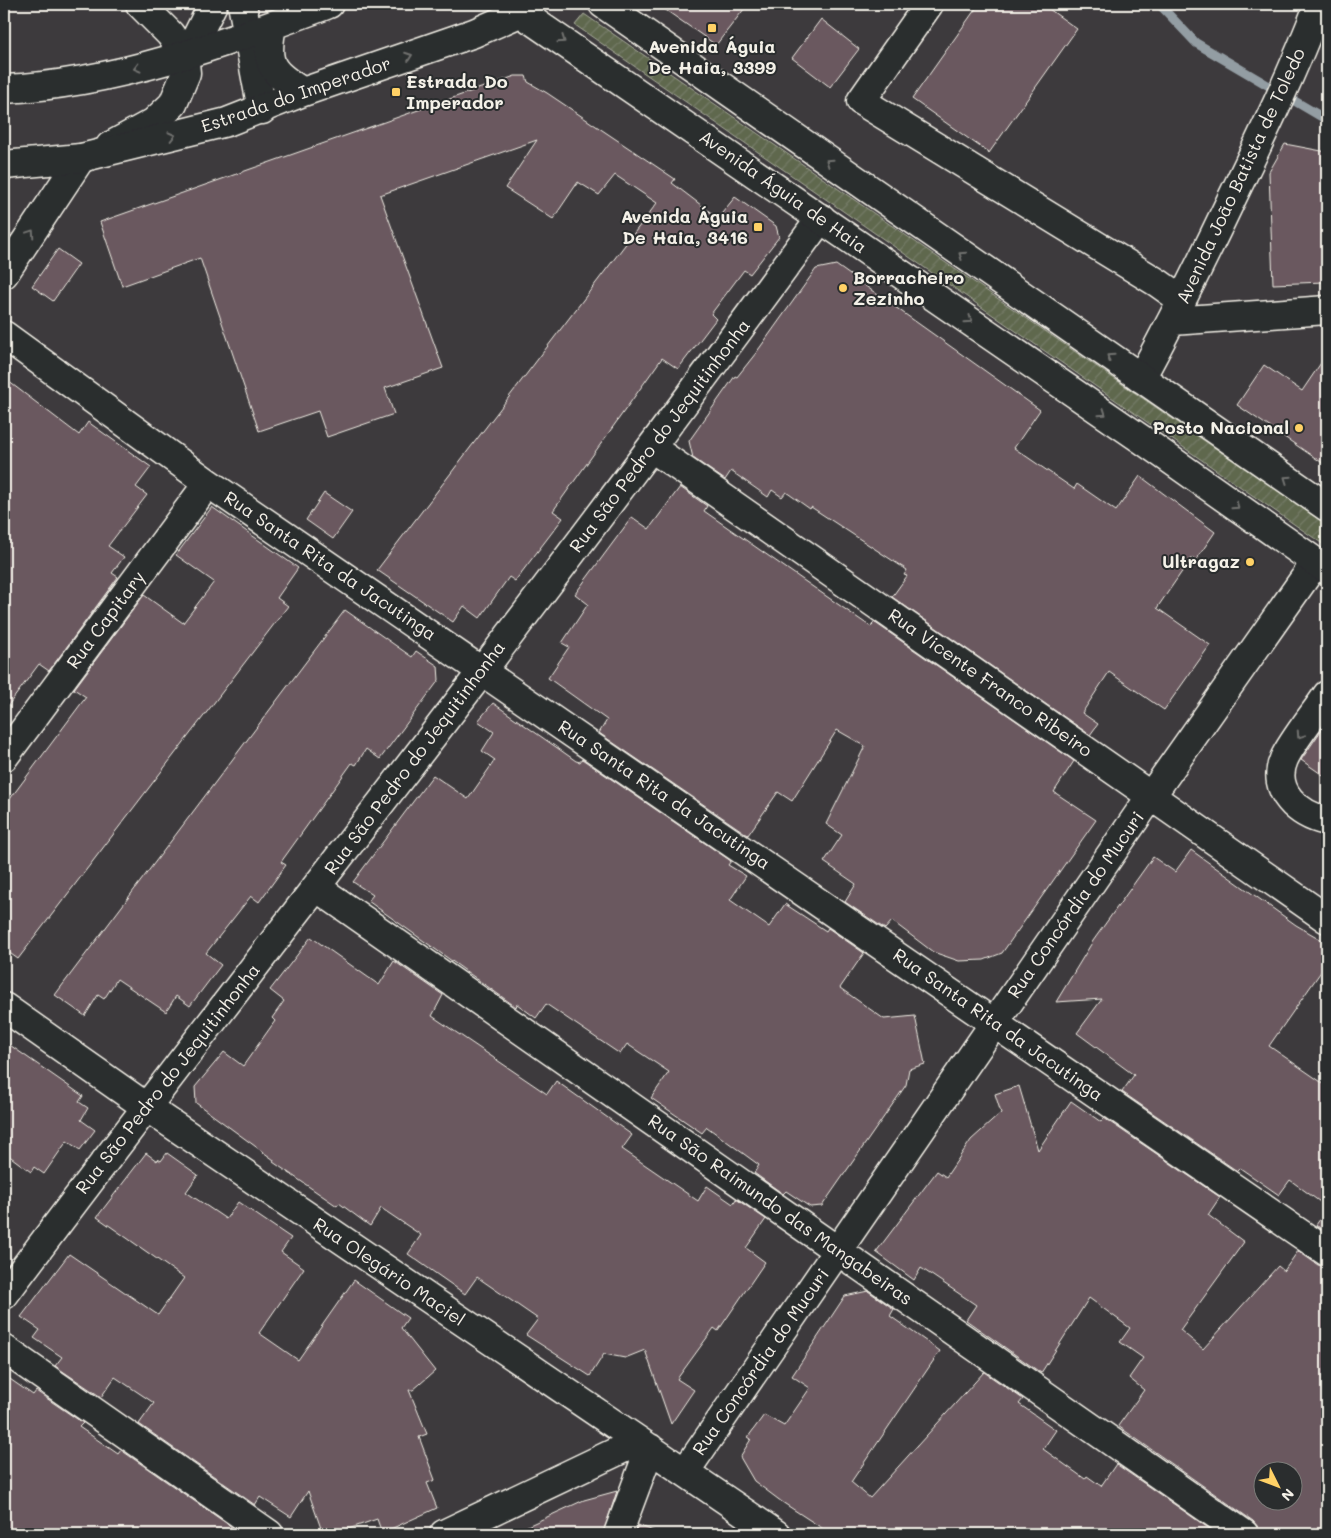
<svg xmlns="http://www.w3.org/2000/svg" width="1331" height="1538" font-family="Mali,sans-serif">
  <defs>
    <pattern id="garden-furrows" width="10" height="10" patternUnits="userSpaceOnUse" patternTransform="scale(1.25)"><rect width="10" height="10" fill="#5e674e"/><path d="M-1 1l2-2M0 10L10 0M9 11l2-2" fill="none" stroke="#767d68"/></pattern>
  </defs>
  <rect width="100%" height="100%" fill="#3d3a3d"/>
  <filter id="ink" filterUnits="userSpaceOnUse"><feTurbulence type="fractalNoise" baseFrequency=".02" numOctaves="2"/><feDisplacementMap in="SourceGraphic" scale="10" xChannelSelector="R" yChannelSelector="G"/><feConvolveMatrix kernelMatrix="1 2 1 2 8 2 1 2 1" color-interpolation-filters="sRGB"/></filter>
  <g filter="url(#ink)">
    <!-- garden -->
    <path fill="url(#garden-furrows)" stroke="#a9ac9b" d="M584 14 1327 525V547L575 25Z"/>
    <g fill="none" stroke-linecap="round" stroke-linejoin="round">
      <!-- stream -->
      <path stroke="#939da3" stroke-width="9" d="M1159 4 1196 43 1327 120"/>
    </g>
    <!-- building -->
    <path fill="#6a585f" stroke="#f4f1e8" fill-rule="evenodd" d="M657 4H748L716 45Z
      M979 4H1042L1077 29 989 153 912 99Z
      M821 19 859 49 830 87 792 58Z
      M515 76H526L528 82 547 93 675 179 672 183 718 218 735 197 776 226 779 237 750 274 744 270 711 314 716 319 678 369 662 358 553 511 563 518 515 581 509 577 480 618 464 606 453 622 377 570 657 203 615 175 599 195 578 182 553 219 505 188 537 140 380 195 443 368 385 388 394 414 327 437 318 411 259 431 200 258 122 286 100 222Z
      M1285 144 1327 152V254L1322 255 1324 282 1273 284 1269 172Z
      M58 249 79 264 53 301 32 286Z
      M836 265 1040 410 1014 448 1074 489 1077 484 1116 511 1140 476 1215 532 1196 560 1192 557 1157 608 1210 645 1164 710 1109 672 1082 713 1098 724 1090 735 892 597 907 576 904 575 907 570 811 507 810 509 786 492 782 497 772 490 768 497 731 471 725 480 693 458 689 441 735 376 737 377 756 353 816 269Z
      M1327 354V466L1237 405 1264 365 1302 391Z
      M4 378 79 435 88 422 151 467 136 487 147 495 108 546 124 557 112 573 118 577 49 671 39 664 4 711Z
      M680 487 707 506 704 511 826 596 871 627 874 622 1074 761 1054 792 1096 820 1002 953 984 960 959 961 933 952 892 921 885 929 845 902 856 884 824 862 842 835 826 824 865 746 837 730 792 801 778 792 748 835 599 733 607 720 548 678 569 647 562 643 588 604 575 594 632 517 649 529Z
      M324 493 352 512 333 539 306 520Z
      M212 507 298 568 277 598 288 606 18 959 4 949V807L86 697 74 689 144 595 183 623 214 582 176 555Z
      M345 610 412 657 416 651 438 666 439 680 380 759 366 749 356 765 352 763 281 862 286 865 259 902 251 896 206 953 221 965 190 1006 176 996 166 1012 117 979 104 999 98 995 85 1016 55 995Z
      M493 703 576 761 580 762 582 759 731 861 728 865 746 876 730 900 769 927 785 904 826 931 828 928 864 953 840 988 884 1019 915 1016 925 1064 909 1069 906 1085 822 1206 810 1207 786 1191 783 1194 754 1173 759 1165 707 1127 702 1133 651 1098 669 1072 627 1044 620 1054 546 1004 536 1018 517 1004 516 1007 368 901 373 895 353 882 433 775 468 799 495 760 482 751 494 732 478 721Z
      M1327 722V778L1301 760Z
      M1191 850 1296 925 1327 943V963L1269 1046 1327 1086V1207L1290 1180 1279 1195 1240 1168 1237 1171 1122 1092 1134 1075 1077 1033 1102 999 1056 1002 1093 941 1153 857 1175 872Z
      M311 937 379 985 394 961 443 995 432 1016 547 1094 556 1081 632 1135 622 1149 698 1201 707 1186 733 1204 736 1199 766 1219 746 1248 765 1262 718 1331 714 1328 677 1379 694 1390 671 1424 645 1350 625 1358 604 1354 590 1376 526 1335 538 1319 477 1277 465 1294 408 1254 421 1235 381 1208 370 1226 339 1203 337 1206 273 1162 274 1160 196 1103 195 1087 224 1052 243 1066 275 1021 272 1018 284 1001 270 990Z
      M4 1041 83 1096 79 1102 88 1108 81 1120 95 1130 80 1150 67 1141 44 1174 34 1167 31 1172 4 1152Z
      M1019 1086 1038 1150 1071 1101 1101 1122 1104 1118 1220 1197 1208 1215 1244 1242 1180 1330 1203 1349 1278 1266 1284 1271 1298 1251 1318 1265 1327 1267V1534H1259L1258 1527 1253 1521 1118 1426 1144 1390 1129 1378 1143 1358 1120 1342 1130 1328 1089 1298 1041 1373 966 1320 976 1305 921 1268 914 1280 876 1252 937 1171 946 1177 971 1140 1001 1113 995 1094ZM1264 1470H1294V1500H1264Z
      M146 1153 157 1161 158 1159 161 1161 167 1153 198 1175 186 1192 226 1219 238 1202 291 1238 281 1252 304 1268 259 1333 298 1360 354 1280 408 1318 401 1328 435 1371 413 1390H409L427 1434 419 1437 435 1480 427 1483 437 1508 382 1533 377 1519 334 1534H323L308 1491 291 1517 260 1497 255 1505 139 1424 154 1403 115 1377 101 1397 55 1366 62 1357 34 1338 40 1330 21 1317 69 1254 158 1315 184 1278 97 1217Z
      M1327 1209V1233L1316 1225Z
      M868 1291 894 1309 890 1316 940 1351 851 1482 870 1498 984 1372 1023 1399 1019 1404 1056 1430 1043 1449 1085 1479 1087 1476 1101 1486 1116 1464 1217 1534H831L782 1502 754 1481 740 1457 751 1439 748 1437 764 1415 784 1426 810 1388 792 1376 845 1296Z
      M4 1375 33 1395 36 1391 83 1423 79 1427 118 1454 121 1450 239 1532 238 1534H4Z
      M617 1491 603 1534H510L584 1500Z
      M638 1525 661 1534H635Z"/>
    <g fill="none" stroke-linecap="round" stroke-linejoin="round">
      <!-- minor casing -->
      <g stroke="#f4f1e8" stroke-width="31">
        <path id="minor" d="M242 4 262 110
          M929 4 861 101 1158 283 1182 300
          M184 54 197 36 213 4
          M110 146 154 122 173 104 186 73 184 54 170 34 140 4
          M4 274 81 158
          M1172 321 1327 310
          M4 335 208 483 1327 1252
          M1141 378C1173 319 1203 259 1232 198 1263 134 1294 70 1319 4
          M652 448 1327 919
          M1327 695C1316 712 1292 741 1284 759 1270 791 1299 815 1327 821
          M4 757 208 483
          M316 887 1244 1534
          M4 1007 145 1106 776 1534
          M4 1295C161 1085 324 878 483 670 597 520 710 370 821 218
          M4 1349 269 1534
          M685 1472 1151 796 1316 562
          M444 1534 639 1441
          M618 1534 650 1448"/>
      </g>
      <!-- major casing -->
      <g stroke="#f4f1e8" stroke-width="31">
        <path id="major" d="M508 4 1144 441 1327 570
          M603 4 1327 507
          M272 26C264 65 271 72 303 92
          M4 89C117 84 225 43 329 4
          M4 165 81 158 227 122 303 92 474 33 522 12 532 4"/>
      </g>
      <!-- minor -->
      <use href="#minor" stroke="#2a2d2e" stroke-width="28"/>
      <!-- major -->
      <use href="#major" stroke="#2a2d2e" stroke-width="28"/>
    </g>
    <!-- one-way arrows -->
    <defs><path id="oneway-chevron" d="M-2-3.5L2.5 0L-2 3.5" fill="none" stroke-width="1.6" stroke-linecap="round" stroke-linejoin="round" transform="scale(1.25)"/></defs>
    <g stroke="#71726f">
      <use href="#oneway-chevron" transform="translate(562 40) rotate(35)"/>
      <use href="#oneway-chevron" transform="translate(409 56) rotate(-20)"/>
      <use href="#oneway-chevron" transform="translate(137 68) rotate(166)"/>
      <use href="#oneway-chevron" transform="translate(172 136) rotate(-14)"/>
      <use href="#oneway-chevron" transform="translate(829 162) rotate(-145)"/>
      <use href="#oneway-chevron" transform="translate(31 233) rotate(-56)"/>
      <use href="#oneway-chevron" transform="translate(962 255) rotate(-145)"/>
      <use href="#oneway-chevron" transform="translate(969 320) rotate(35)"/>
      <use href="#oneway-chevron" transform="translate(1110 357) rotate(-145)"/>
      <use href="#oneway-chevron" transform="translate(1103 413) rotate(35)"/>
      <use href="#oneway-chevron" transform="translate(1287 479) rotate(-145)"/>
      <use href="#oneway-chevron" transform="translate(1236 506) rotate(35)"/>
      <use href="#oneway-chevron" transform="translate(1300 735) rotate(124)"/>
    </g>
  </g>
  <!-- markers -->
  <g fill="#ffd166" stroke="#2a2d2e" stroke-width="2">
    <rect x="707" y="23" width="10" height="10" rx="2.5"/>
    <rect x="391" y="87" width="10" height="10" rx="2.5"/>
    <rect x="753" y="222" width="10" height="10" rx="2.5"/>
    <circle cx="843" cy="288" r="5"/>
    <circle cx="1299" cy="428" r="5"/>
    <circle cx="1250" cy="562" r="5"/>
  </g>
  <g text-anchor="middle" stroke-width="4" stroke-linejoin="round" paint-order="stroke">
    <!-- poi labels -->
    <g font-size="18" font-weight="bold" fill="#f4f1e8" stroke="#2a2d2e" text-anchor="end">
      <text x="712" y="53" text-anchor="middle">Avenida Águia<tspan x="712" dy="21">De Haia, 3399</tspan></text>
      <text x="406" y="88" text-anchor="start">Estrada Do<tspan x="406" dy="21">Imperador</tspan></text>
      <text x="748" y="223">Avenida Águia<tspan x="748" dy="21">De Haia, 3416</tspan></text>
      <text x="853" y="284" text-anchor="start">Borracheiro<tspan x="853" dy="21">Zezinho</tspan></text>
      <text x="1289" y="434">Posto Nacional</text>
      <text x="1240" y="568">Ultragaz</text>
    </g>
    <!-- street labels -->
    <g font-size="18" fill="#f4f1e8" stroke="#2a2d2e">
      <text transform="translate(296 95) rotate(-19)" y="6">Estrada do Imperador</text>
      <text transform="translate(1241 176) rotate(-65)" y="6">Avenida João Batista de Toledo</text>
      <text transform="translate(783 192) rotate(35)" y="6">Avenida Águia de Haia</text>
      <text transform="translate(660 436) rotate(-53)" y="6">Rua São Pedro do Jequitinhonha</text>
      <text transform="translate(330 566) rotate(34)" y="6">Rua Santa Rita da Jacutinga</text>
      <text transform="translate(106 620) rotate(-53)" y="6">Rua Capitary</text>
      <text transform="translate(990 683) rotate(35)" y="6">Rua Vicente Franco Ribeiro</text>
      <text transform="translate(415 758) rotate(-53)" y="6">Rua São Pedro do Jequitinhonha</text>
      <text transform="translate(664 795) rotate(34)" y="6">Rua Santa Rita da Jacutinga</text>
      <text transform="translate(1076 905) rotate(-55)" y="6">Rua Concórdia do Mucuri</text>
      <text transform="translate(998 1025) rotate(35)" y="6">Rua Santa Rita da Jacutinga</text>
      <text transform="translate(168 1079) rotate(-52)" y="6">Rua São Pedro do Jequitinhonha</text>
      <text transform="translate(780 1210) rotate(35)" y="6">Rua São Raimundo das Mangabeiras</text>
      <text transform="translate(389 1272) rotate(34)" y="6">Rua Olegário Maciel</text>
      <text transform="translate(761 1362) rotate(-55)" y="6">Rua Concórdia do Mucuri</text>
    </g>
  </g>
  <!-- margin -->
  <rect width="1331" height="1538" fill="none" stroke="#2a2d2e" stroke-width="20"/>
  <rect x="10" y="10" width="1311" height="1518" fill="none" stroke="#f4f1e8" stroke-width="2" filter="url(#ink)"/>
  <!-- north arrow -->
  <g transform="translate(1278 1486) rotate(132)"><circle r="24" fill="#2a2d2e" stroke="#7b7b78"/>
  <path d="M0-4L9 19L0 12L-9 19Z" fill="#ffd166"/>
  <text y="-8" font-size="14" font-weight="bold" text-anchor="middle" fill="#f4f1e8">N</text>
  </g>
</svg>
